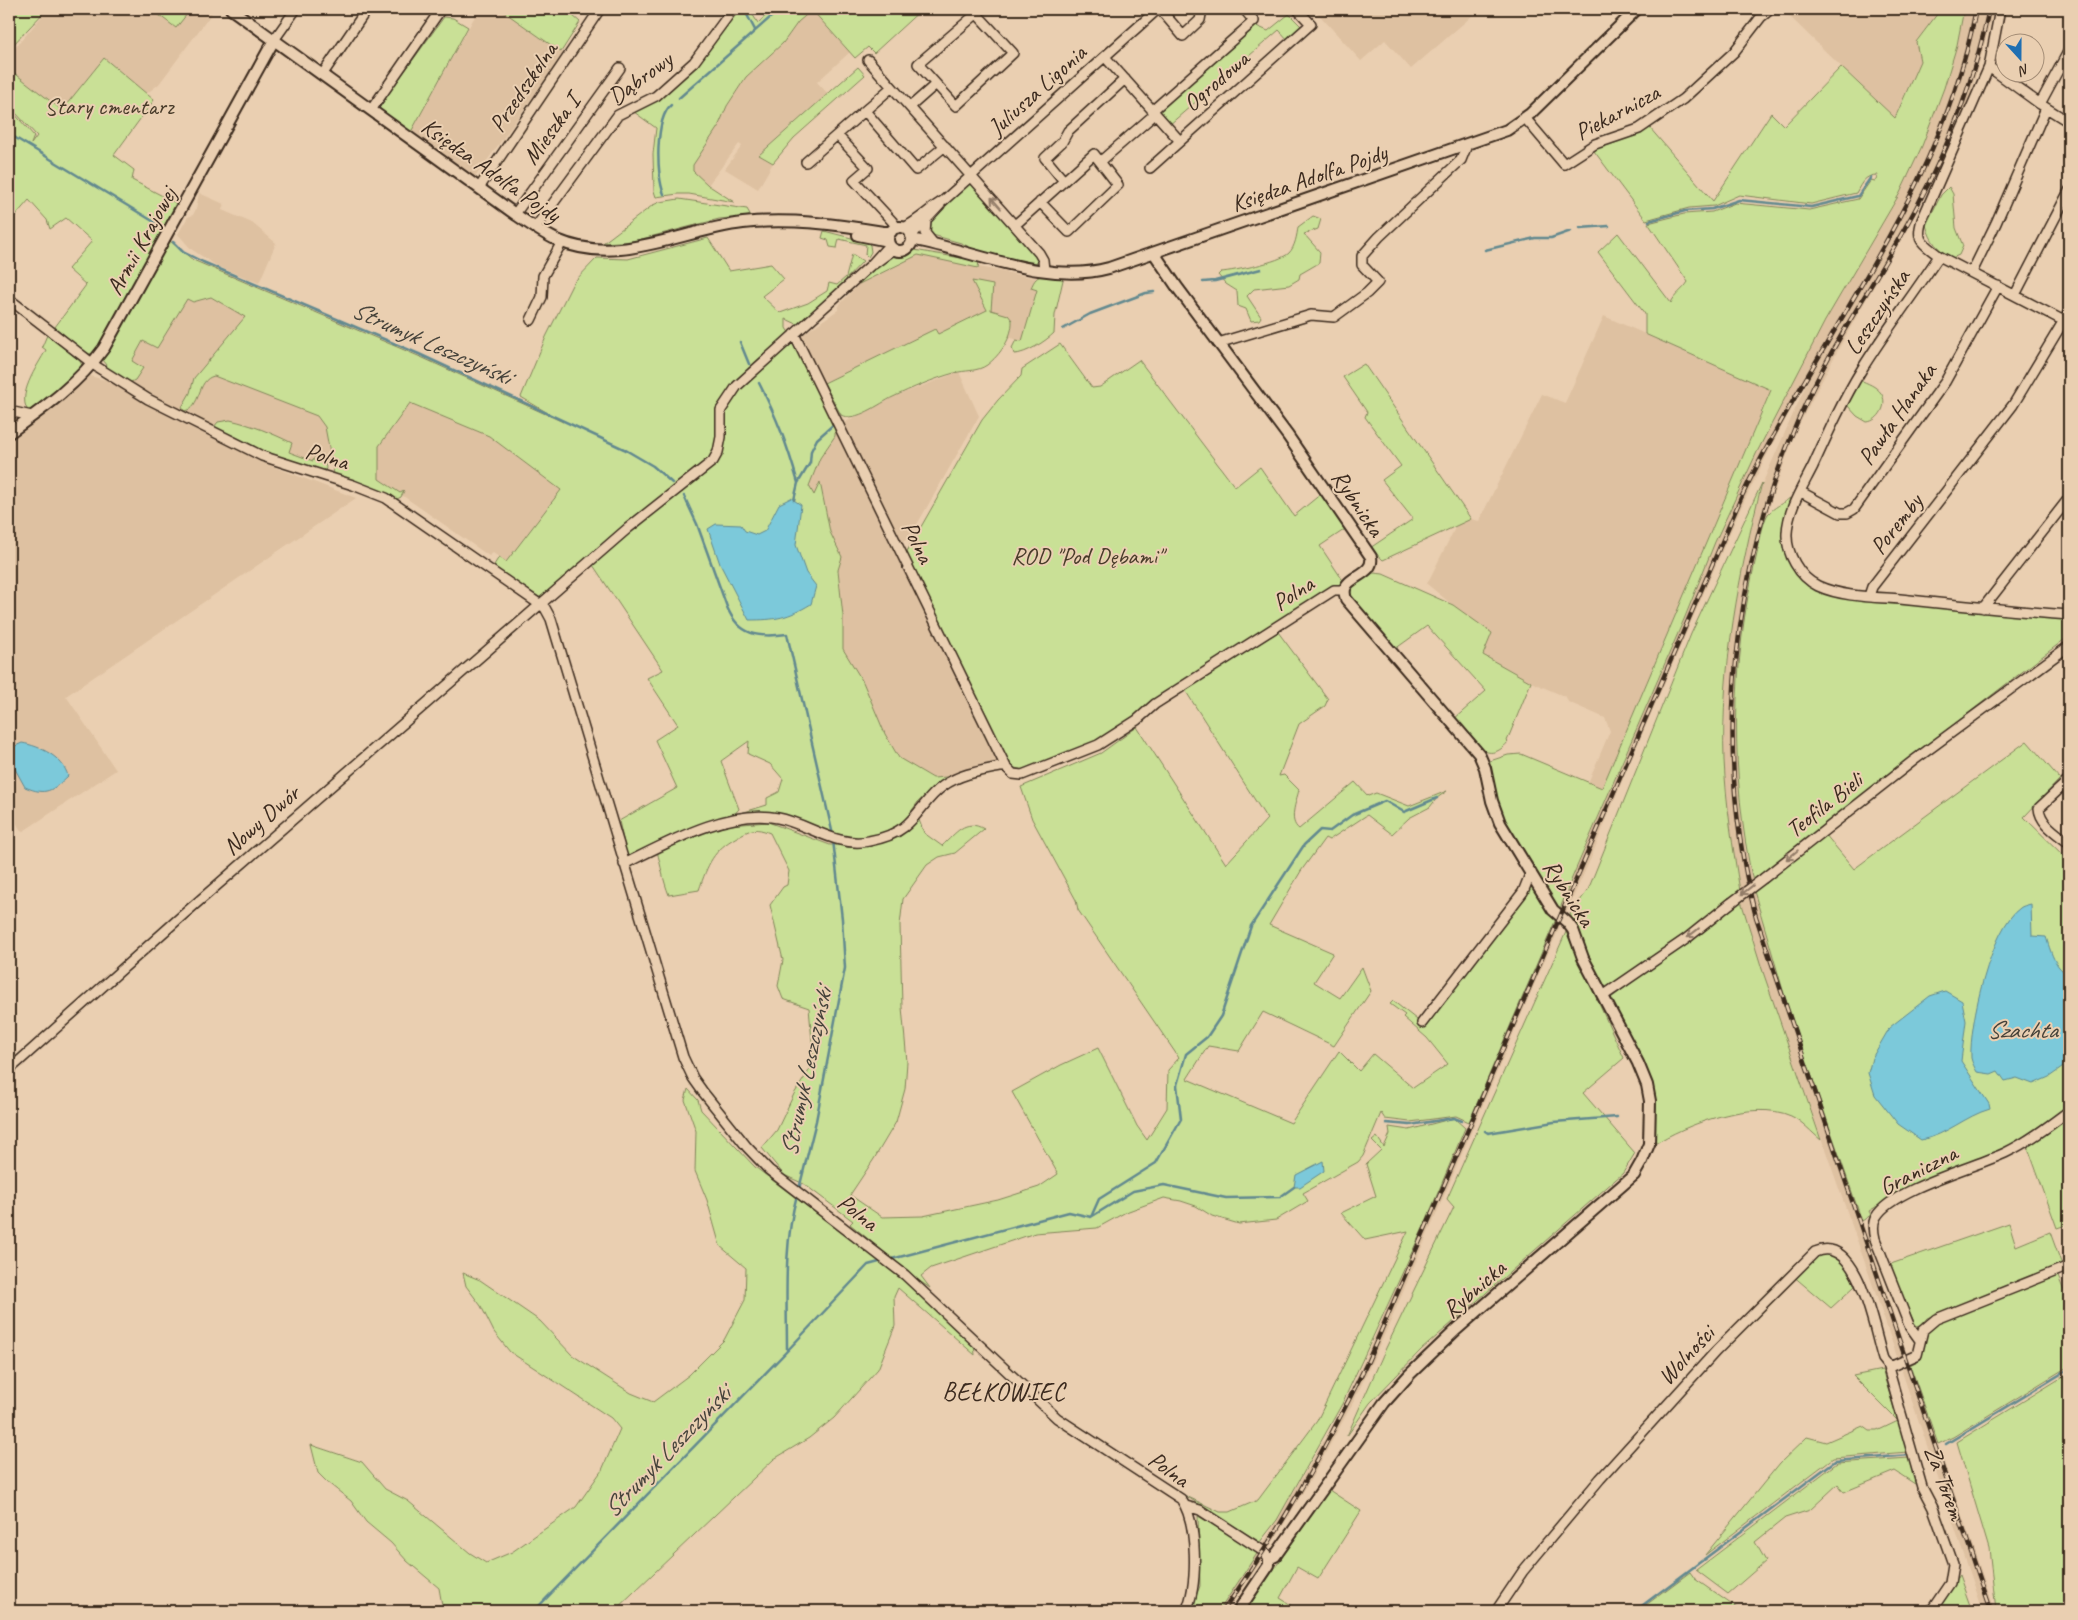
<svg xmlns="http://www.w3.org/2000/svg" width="2078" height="1620" font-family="Caveat,sans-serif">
  <rect width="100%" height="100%" fill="#eacfb1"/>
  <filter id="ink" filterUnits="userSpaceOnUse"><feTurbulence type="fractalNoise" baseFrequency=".02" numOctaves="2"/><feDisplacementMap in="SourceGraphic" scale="10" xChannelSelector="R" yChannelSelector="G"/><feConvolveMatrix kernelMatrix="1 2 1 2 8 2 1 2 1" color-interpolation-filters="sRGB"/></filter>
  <g filter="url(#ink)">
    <!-- built -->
    <path fill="#dec1a1" d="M48 9H215L159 84 146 94 104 58 62 110 15 74V48Z
      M479 9H500L564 54 473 180 411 132Z
      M1314 9H1480L1411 69 1385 40 1361 61Z
      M1782 9H1941L1916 42 1920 61 1894 118Z
      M1964 9H1994L1971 93 1940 167 1838 350 1795 432 1771 501 1763 533 1752 578 1742 642 1736 706 1737 759 1746 852 1753 882 1740 891 1730 830 1724 759 1726 691 1729 640 1749 535 1763 482 1813 369 1806 380 1772 445 1740 510 1629 764 1591 858 1538 976 1389 1325 1355 1399 1317 1469 1264 1557 1227 1611H1219L1258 1552 1342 1410 1424 1226 1556 919 1572 878 1685 617 1715 542 1757 452 1825 321 1900 193 1922 146 1944 88 1957 45Z
      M812 10 850 52 817 82 828 94 759 155 773 163 758 189 725 169 742 146 739 144 708 185 688 168 746 77 783 43 798 22Z
      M199 193 224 204 222 210 252 223 276 243 259 283 217 266 191 249 178 234 188 217 193 215 196 209Z
      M918 255 1040 279 1022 341 999 335H938L935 330 824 383 799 337 838 310 840 304 859 284Z
      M184 297 193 302 211 297 245 317 194 378 208 370 320 415 327 423 332 458 313 462 288 451 292 443 215 428 165 404 121 379 144 339Z
      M1604 316 1771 389 1602 789 1588 783 1610 731 1605 718 1568 702 1566 697 1531 682 1483 655 1492 633 1461 612 1427 584 1457 524 1471 519 1479 521 1542 394 1565 403Z
      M959 372 979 416 911 535 906 540 900 542 842 424 893 397Z
      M90 376 109 381 256 460 356 498 66 696 116 770 22 832 9 812V436Z
      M410 403 489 436 561 490 506 562 493 553 489 556 379 479V446Z
      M835 420 996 760 994 765 947 777 933 778 899 758 885 734 863 682 843 649V616L838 570 809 486 820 458 835 436Z
      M1754 891 1789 1011 1854 1196 1910 1365 1995 1611H1983L1871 1280 1762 969 1741 901Z"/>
    <!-- green -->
    <path fill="#c9e096" stroke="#82855a" d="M14 9H47L10 48 13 112 34 136 31 144 37 136 15 112 13 72 62 110 104 58 154 100 114 155 134 170 132 180 176 203 107 338 95 352 90 354 83 351 55 327 86 285 68 269 92 241 66 218 50 229 47 220 29 200 9 223V14Z
      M151 9H191L176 28Z
      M500 9H565L580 22 561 52Z
      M734 9H749L758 23 773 9H922L874 53 868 47 855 58 812 10 798 22 783 43 746 77 727 106 718 127 693 165V171L708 185 734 202 689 194H678L656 197 654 191 653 154 656 128 630 109 667 88Z
      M1941 9H1964L1957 45 1944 88 1922 146 1900 193 1825 321 1757 452 1715 542 1685 617 1572 878 1559 911 1500 816 1487 762 1508 755 1521 754 1602 788 1771 390 1645 334V314L1598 252 1618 233 1671 303C1674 295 1683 290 1688 282L1648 223 1684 214 1712 212 1735 203 1809 210 1858 199 1871 180 1875 181 1878 175C1865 175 1862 182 1856 193L1811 204 1739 195 1714 206 1689 208 1646 220 1594 151 1605 144 1649 127 1713 201 1771 113 1784 126 1841 67 1895 118 1920 61 1916 42Z
      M1289 14 1303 28 1289 41 1279 30 1169 125 1158 109 1254 25 1268 31Z
      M444 17 453 18 468 27 411 132 378 108Z
      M858 67 865 75 794 138 773 163 759 155Z
      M971 181 1035 252 1038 260 1036 263 1032 264 980 252 961 243 929 234 927 224Z
      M1949 187 1953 194 1956 228 1963 246 1959 255 1952 258C1937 249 1931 242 1926 225L1941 195Z
      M679 199 747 209 751 216 719 219 634 241 603 243 653 205 660 202Z
      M1313 216 1321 219 1318 229 1304 234 1320 252 1319 263 1300 274 1299 279 1289 285 1254 289 1247 296 1261 317 1259 320 1251 321 1246 309 1238 306 1237 291 1226 284 1218 275 1221 272C1234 271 1280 262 1289 253 1295 247 1297 235 1298 227Z
      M824 231 867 242 870 245 871 252 868 257 865 254 866 245 839 239 837 248 830 247 828 240 822 238Z
      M708 238 729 271 771 264 784 279 762 296 780 313 808 303 827 291 829 283 837 285 846 277 852 254 863 261 846 279 847 281 799 325 786 319V328L805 358 835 420V436L820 458 809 486 814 495 820 482 830 532 842 557 838 570 843 616V649L863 682 885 734 899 758 933 778 947 777 918 802 905 820 896 827 874 836 852 839 741 813 767 805V798L779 792 783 779 770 764 748 754 749 741 721 761 739 809 731 818 671 835 627 857 619 821 677 788 655 740 678 725 647 678 663 670 593 565 631 530 680 491 683 492 674 487 541 598 496 570 494 565 499 557 506 562 561 490 489 436 410 403 379 446V479L400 493 404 491 401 497 395 500 334 474 325 427 317 416 214 376C196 380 202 408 184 411L182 407 190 393 194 378 245 317 211 297 193 302 187 299 157 348 143 341 132 361 143 368 135 380 129 383 106 367 107 365 103 360 170 241 193 260 423 358 563 422 521 397 546 337 573 283 597 258 628 259Z
      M914 250 979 261 978 268 918 255 859 284 858 282 889 257 902 255Z
      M1045 275 1060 277 1063 280 1055 315 1054 333C1046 341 1026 354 1014 354L1012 348 1016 340 1022 341 1037 290 1031 288C1034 280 1037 276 1045 275Z
      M972 281 993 285 991 310 1008 315 1012 320C1013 337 1000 355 987 365 977 372 965 370 954 373 933 379 912 388 893 397 880 403 855 423 841 415L824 383 935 329 938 334 987 310Z
      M47 335 80 361 83 368 78 374 30 413C14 398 38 365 46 350L42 347Z
      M1060 344 1092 388 1100 387 1139 360 1235 487 1260 467 1294 516 1322 493 1347 528 1320 546 1344 582 1177 687 1095 742 1024 770 1010 767 906 553 982 420 998 400 1021 376 1022 369Z
      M1364 364 1471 519 1383 560 1370 548 1413 519 1382 480 1401 466 1365 417 1367 412 1343 377Z
      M1860 380C1867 383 1876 386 1881 393 1889 404 1879 421 1867 422L1857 416 1847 405Z
      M230 420C252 425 272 433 292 443L289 452 313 461 316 455 325 461 326 469 323 472 265 453 214 427 218 422Z
      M1762 483C1739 574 1721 666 1724 760 1726 804 1733 848 1740 891L1690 931 1604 989 1587 957 1570 914 1588 890 1691 634Z
      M1790 498 1783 525 1784 549 1796 572 1817 591 1862 602 1955 608 2069 620V636L1889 774 1753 882C1730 776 1731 663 1756 558 1759 547 1762 523 1768 514 1773 508 1783 503 1790 498Z
      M1374 573 1383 574 1453 605 1492 633 1483 655 1531 682 1507 741 1508 742C1486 769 1469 737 1454 719L1486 691 1427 626 1395 649 1351 600 1348 587 1365 575Z
      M1278 632 1328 699 1325 706 1299 724 1279 776 1284 775 1299 790C1296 802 1288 821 1299 829L1355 782 1368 796 1376 793 1409 806 1447 791 1437 798 1430 807 1409 818 1392 834 1367 815 1329 840 1325 838 1301 871 1269 925 1333 953 1314 982 1340 998 1362 967 1371 991 1334 1046 1263 1012 1239 1051 1208 1046 1187 1079 1291 1123 1339 1051 1359 1071 1373 1054 1413 1088 1448 1064 1427 1038 1403 1017 1405 1015 1390 1004 1393 1001 1421 1023 1531 879 1556 919 1469 1122 1456 1116 1410 1122 1385 1119 1381 1113 1363 1156 1358 1162 1303 1193 1308 1201 1276 1220 1239 1224 1212 1216 1196 1206 1181 1201 1164 1198 1126 1212 1097 1228 1035 1233 931 1268 921 1276 930 1288 918 1280 850 1224 853 1221 804 1184 784 1175 762 1148 777 1130 794 1094 814 1063 809 1008 783 999 778 986 783 960 770 905 783 887 787 885 789 871 770 833C755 827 751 829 737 837 713 850 708 864 699 890L669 895C663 880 661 866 657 851L698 833 730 825 768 822 830 845H872L901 836 919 820 924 833 942 846C956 833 965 818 984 829L955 853 939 857 927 865 903 899 900 925 902 1007 907 1062 905 1089 896 1122 874 1159 850 1195 882 1217 923 1216 998 1200 1039 1187 1058 1174 1012 1092 1061 1065 1098 1048 1137 1126 1147 1140 1167 1108 1168 1070 1179 1058 1078 910 1076 900 1032 819 1021 787 1101 753 1137 727 1226 864 1267 819 1185 690Z
      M2027 741 2060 779 2024 817 2069 861V1106L2009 1146 1917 1183 1869 1211 1871 1215 1862 1221 1789 1011 1754 891 1825 834 1854 869Z
      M1741 901 1762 969 1821 1140C1812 1133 1802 1121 1791 1116 1753 1099 1686 1124 1653 1145L1656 1108 1653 1088 1611 998Z
      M1566 932 1624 1058 1583 1093 1635 1153 1623 1173 1421 1350 1370 1403 1347 1436 1386 1348 1454 1207 1447 1199Z
      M688 1089 698 1100 701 1110 755 1167 825 1220 860 1243 915 1289 974 1343 975 1355 898 1288 894 1297 895 1326 878 1369 834 1418 809 1438 774 1459 614 1611H443L439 1588 407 1561 391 1543 366 1522 351 1501 327 1482 318 1473 311 1445 362 1462 385 1489 408 1501 470 1553 486 1563 512 1552 576 1507 602 1470 620 1429 611 1418 510 1352 494 1332 481 1306 466 1286 463 1273 480 1280 540 1321 572 1355 631 1393 653 1402 689 1375 724 1340 745 1300 746 1268 720 1246 707 1200 695 1171 696 1131 685 1100Z
      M2069 1117V1224L2057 1228 2027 1145Z
      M1454 1118 1465 1128 1424 1226 1342 1404 1277 1520 1260 1542 1186 1496 1220 1512H1230L1258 1500 1317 1421 1408 1231 1365 1240 1341 1213 1376 1196 1366 1164 1381 1150 1372 1141 1377 1137 1384 1147 1390 1134 1389 1127 1409 1130Z
      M2009 1223 2016 1246 2050 1232 2062 1265 1927 1318 1921 1325 1916 1326 1888 1265Z
      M1824 1252C1840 1257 1849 1270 1855 1286L1831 1308 1792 1275Z
      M2057 1274 2069 1303V1366L1953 1437 1938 1444 1910 1365 1921 1359 1927 1330 1950 1317Z
      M1882 1370 1908 1452 1833 1458 1705 1555 1780 1463 1807 1437 1826 1442 1863 1426 1870 1431H1877L1898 1421 1853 1376Z
      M2069 1373V1611H1996L1989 1549 1957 1442Z
      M1909 1458 1918 1486 1895 1471 1844 1492 1838 1484 1810 1510 1785 1518 1755 1542 1766 1561 1728 1594 1696 1570 1837 1463Z
      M1329 1490 1361 1511 1318 1579 1297 1567 1280 1598 1301 1611H1245Z
      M1198 1516 1258 1552 1219 1611H1190L1200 1586Z
      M1690 1572 1695 1579 1741 1611H1638Z
      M1959 1575 1972 1611H1933Z"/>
    <!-- water -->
    <path fill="#7cc9da" stroke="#62898f" d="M791 498 801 505 796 545 806 573 816 586 811 604C788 618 776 620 749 620L720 564 708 529 716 524 741 525 745 531 757 535 765 531 779 504Z
      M22 743C40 746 63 757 68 776 52 791 46 796 25 787L9 758 13 747Z
      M2031 904 2032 936 2046 937C2050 949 2055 970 2069 974V1063L2049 1077 2033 1084 2017 1078 2005 1081 1998 1071 1991 1074 1977 1072C1975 1068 1972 1063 1971 1058 1969 1024 1991 928 2020 908 2022 906 2027 905 2031 904Z
      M1945 991 1962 1001 1966 1021 1961 1061 1989 1104 1990 1109C1965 1116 1947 1135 1921 1140L1898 1124 1875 1095 1868 1073 1872 1058 1890 1027 1930 996Z
      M1323 1161 1324 1171 1300 1187H1294L1296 1175Z"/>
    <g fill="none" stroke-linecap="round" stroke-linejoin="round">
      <!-- stream -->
      <path stroke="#62898f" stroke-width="2.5" d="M744 9 755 30
        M679 98 780 9
        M9 134 156 223 162 229
        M664 194C656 175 655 119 671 105
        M1649 221 1685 211 1712 209 1739 200 1811 207 1858 196 1871 177
        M1580 228 1609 226
        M173 242 183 252 203 262 419 354 624 449 653 466 672 483
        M1485 250 1535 238H1551L1571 231
        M1203 282 1215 281 1261 269
        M1063 329 1090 314 1146 293 1154 292
        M740 342 749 364
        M759 383C777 418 787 444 798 483
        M684 496 697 524 727 607C739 636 759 638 787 634L833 835
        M794 500 798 483 810 463 811 451 817 439 834 424
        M1386 1123 1410 1125 1454 1118 1462 1121
        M1485 1131 1488 1133 1554 1122 1617 1117
        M799 1189 816 1121 845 968 842 919 833 840
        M1091 1217 1099 1199 1156 1163 1181 1119 1177 1085 1186 1054 1207 1037 1221 1016 1251 926 1304 845 1320 830 1330 831 1352 815 1385 801 1404 812 1437 798
        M888 1260 1069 1212 1091 1217 1133 1191 1164 1185 1226 1198 1280 1197 1294 1187
        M787 1351 868 1265 883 1261
        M1946 1444 2069 1369
        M534 1611 787 1351C787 1300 783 1245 797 1195
        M1635 1611 1835 1461 1910 1455"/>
      <!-- minor casing -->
      <g stroke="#3b2a1e" stroke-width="12">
        <path id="minor" d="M1160 9 1183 36 1200 20 1202 9
          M2000 9 1989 67 1922 220C1915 242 1923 243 1939 256L2064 321
          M274 40 296 9
          M1105 57 1179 140
          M868 60 1039 253 1043 260 1044 270
          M1989 67 2040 104 2069 122
          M322 75 367 9
          M936 84 956 106 1013 53 976 13
          M2040 104 2069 50
          M910 107 936 84 918 64 982 9
          M371 110 441 9
          M865 111 916 170 945 146
          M1152 111 1254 21 1244 9
          M1525 118 1564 164 1595 144 1639 129 1683 99 1734 52 1761 17 1771 9
          M837 135 868 168 854 180 892 221 897 228
          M1101 161 1155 114
          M806 162 892 87
          M1150 168 1311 24 1297 9
          M479 188 600 9
          M1040 202 1069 232 1118 185 1094 154 1064 181
          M515 214 620 68
          M926 221 925 233 933 243
          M1015 225 1064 181 1045 158 1062 142 1068 131 1125 79
          M535 228 618 115 656 96 694 62 733 9
          M903 228C914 224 931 208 943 201L1158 9
          M911 236 940 205
          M1939 256C1914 294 1886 330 1862 369 1843 400 1828 433 1813 466 1802 488 1788 509 1787 533 1786 553 1799 577 1818 586 1842 597 1874 597 1900 599 1956 605 2013 611 2069 615
          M874 264 893 250
          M1972 272 1996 223 2046 108
          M2015 295 2069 191
          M9 299 97 367 148 399 262 456 353 485 386 498 545 608 551 619 683 1057 693 1078 703 1092 747 1147 769 1170 905 1275 1057 1418 1181 1499C1198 1523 1198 1585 1186 1611
          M531 320 542 297 543 276 562 242
          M794 334 1006 767
          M1218 343 1311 315 1334 317 1367 293 1378 282 1362 265V256L1379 237 1461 160 1467 145
          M9 411 32 416
          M1801 492 1840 513H1847L1854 509 1945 382 1998 286
          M1869 596 1872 587 2013 405 2069 312
          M1983 608 2069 498
          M2069 780 2039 808C2040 824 2058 834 2069 843
          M624 864C667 843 729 808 778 818 809 824 837 848 869 841 880 839 895 834 904 827 919 815 927 797 943 786 960 774 980 771 1000 767H1006L1013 774 1022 775 1098 745 1137 720 1155 704 1334 590H1344
          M1764 878 1913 761 2069 646
          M1603 996 1686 939 1731 903
          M1422 1023 1523 892 1531 872
          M9 1070 184 914 627 529 713 461 718 452 721 437V410L737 386 871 265 889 245
          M1919 1339 1909 1325 1875 1239C1873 1231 1872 1224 1876 1217 1892 1189 1975 1167 2005 1153 2028 1142 2049 1126 2069 1111
          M1887 1364 1922 1487 1933 1508 1953 1564 1950 1583 1931 1611
          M1186 1506 1200 1510 1263 1551 1269 1559
          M1496 1611 1523 1571 1600 1479 1716 1351 1815 1252C1859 1233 1874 1332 1883 1359L1887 1364 1892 1366 1917 1355 1923 1330 1936 1319 2069 1266"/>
      </g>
      <!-- tertiary casing -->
      <g stroke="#3b2a1e" stroke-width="14">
        <path id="tertiary" d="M231 9 515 214C528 223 542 233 557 240 619 267 681 230 743 223 789 218 837 224 883 232H891
          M888 239a12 12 0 1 1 24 0a12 12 0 1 1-24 0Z
          M858 235 888 241
          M911 236 916 240C976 252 1047 285 1109 268L1507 130 1530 114 1637 9
          M1154 253 1177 287 1288 436 1371 557C1375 578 1337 575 1346 599L1479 754 1485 768 1492 801 1500 823 1553 910 1567 922 1573 930 1583 958 1638 1063 1647 1085 1650 1101 1649 1144 1642 1161 1634 1175 1456 1330 1410 1374 1384 1403 1275 1556 1269 1559V1565L1238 1611
          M9 433C44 408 78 384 104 348L274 40"/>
      </g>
      <!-- minor -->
      <use href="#minor" stroke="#eacfb1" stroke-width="9"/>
      <!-- tertiary -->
      <use href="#tertiary" stroke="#eacfb1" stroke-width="10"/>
      <!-- rail casing -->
      <g stroke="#3b2a1e" stroke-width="4.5">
        <path id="rail" d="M1989 9C1975 78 1949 146 1916 208 1889 258 1858 305 1830 355 1737 524 1707 729 1756 917L1991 1611
          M1223 1611C1279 1533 1326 1448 1368 1361L1741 498C1819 335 1943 191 1976 9"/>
      </g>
      <!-- rail -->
      <use href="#rail" stroke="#eacfb1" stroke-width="2.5" stroke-dasharray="8" stroke-linecap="butt"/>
      <!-- minor-bridge casing -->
      <g stroke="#3b2a1e" stroke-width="12" stroke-linecap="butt">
        <path id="minor-bridge" d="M1731 903 1764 878"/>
      </g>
      <!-- minor-bridge -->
      <use href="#minor-bridge" stroke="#eacfb1" stroke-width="9"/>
    </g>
    <!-- one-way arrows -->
    <defs><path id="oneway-shaft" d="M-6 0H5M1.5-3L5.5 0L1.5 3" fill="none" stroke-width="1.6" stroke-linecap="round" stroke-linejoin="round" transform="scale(1.25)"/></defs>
    <g stroke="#927c68">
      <use href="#oneway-shaft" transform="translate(996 203) rotate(-131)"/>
      <use href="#oneway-shaft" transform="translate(1792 855) rotate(141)"/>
      <use href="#oneway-shaft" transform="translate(1747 890) rotate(142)"/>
      <use href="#oneway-shaft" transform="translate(1693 933) rotate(142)"/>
    </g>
  </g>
  <g text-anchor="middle" stroke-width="4" stroke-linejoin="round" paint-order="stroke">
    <!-- street labels -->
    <g font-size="24" fill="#3b2a1e" stroke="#eacfb1">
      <text transform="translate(640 78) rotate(-36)" y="8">Dąbrowy</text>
      <text transform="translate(1216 81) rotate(-41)" y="8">Ogrodowa</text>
      <text transform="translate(523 87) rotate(-56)" y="8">Przedszkolna</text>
      <text transform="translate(1037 90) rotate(-42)" y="8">Juliusza Ligonia</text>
      <text transform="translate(1617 112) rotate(-28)" y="8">Piekarnicza</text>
      <text transform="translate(551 129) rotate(-54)" y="8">Mieszka I</text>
      <text transform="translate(491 170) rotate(35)" y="8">Księdza Adolfa Pojdy</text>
      <text transform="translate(1309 178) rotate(-19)" y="8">Księdza Adolfa Pojdy</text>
      <text transform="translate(141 241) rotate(-61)" y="8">Armii Krajowej</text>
      <text transform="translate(1877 312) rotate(-56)" y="8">Leszczyńska</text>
      <text transform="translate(1897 414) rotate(-55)" y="8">Pawła Hanaka</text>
      <text transform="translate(327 456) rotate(17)" y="8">Polna</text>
      <text transform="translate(1358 503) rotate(56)" y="8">Rybnicka</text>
      <text transform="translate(1896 524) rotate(-52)" y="8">Poremby</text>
      <text transform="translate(918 542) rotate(64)" y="8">Polna</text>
      <text transform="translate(1293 593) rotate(-33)" y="8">Polna</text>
      <text transform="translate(1824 805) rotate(-38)" y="8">Teofila Bieli</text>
      <text transform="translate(261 820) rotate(-41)" y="8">Nowy Dwór</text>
      <text transform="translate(1569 893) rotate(57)" y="8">Rybnicka</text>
      <text transform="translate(1918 1170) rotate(-27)" y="8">Graniczna</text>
      <text transform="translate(858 1212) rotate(38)" y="8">Polna</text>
      <text transform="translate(1474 1289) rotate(-41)" y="8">Rybnicka</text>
      <text transform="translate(1686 1355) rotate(-47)" y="8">Wolności</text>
      <text transform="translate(1169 1469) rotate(36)" y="8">Polna</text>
      <text transform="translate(1945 1483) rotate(70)" y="8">Za Torem</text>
    </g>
    <!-- park labels -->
    <g font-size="24" fill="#493c2a" stroke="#eacfb1">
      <text x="109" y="114">Stary cmentarz</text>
      <text x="1087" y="564">ROD "Pod Dębami"</text>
    </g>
    <!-- water labels -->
    <g font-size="25" font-style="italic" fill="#45423a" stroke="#eacfb1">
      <text transform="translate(432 342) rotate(24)" y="9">Strumyk Leszczyński</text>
      <text x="2022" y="1038">Szachta</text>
      <text transform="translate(805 1072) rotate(-78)" y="9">Strumyk Leszczyński</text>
      <text transform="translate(666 1451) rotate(-46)" y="9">Strumyk Leszczyński</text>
    </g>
    <!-- neighbourhood labels -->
    <g font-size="25" letter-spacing="1" fill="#3b2a1e" stroke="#eacfb1">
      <text x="1004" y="1400">BEŁKOWIEC</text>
    </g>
  </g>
  <!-- margin -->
  <rect width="2078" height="1620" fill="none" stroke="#eacfb1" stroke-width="30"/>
  <rect x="15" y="15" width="2048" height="1590" fill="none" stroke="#3b2a1e" stroke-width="2" filter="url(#ink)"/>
  <!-- north arrow -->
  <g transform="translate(2020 58) rotate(159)"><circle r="24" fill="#eacfb1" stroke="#a48d76"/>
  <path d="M0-4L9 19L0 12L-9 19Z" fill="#1f6fb2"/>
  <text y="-8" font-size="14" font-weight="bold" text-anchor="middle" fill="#3b2a1e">N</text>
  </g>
</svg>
